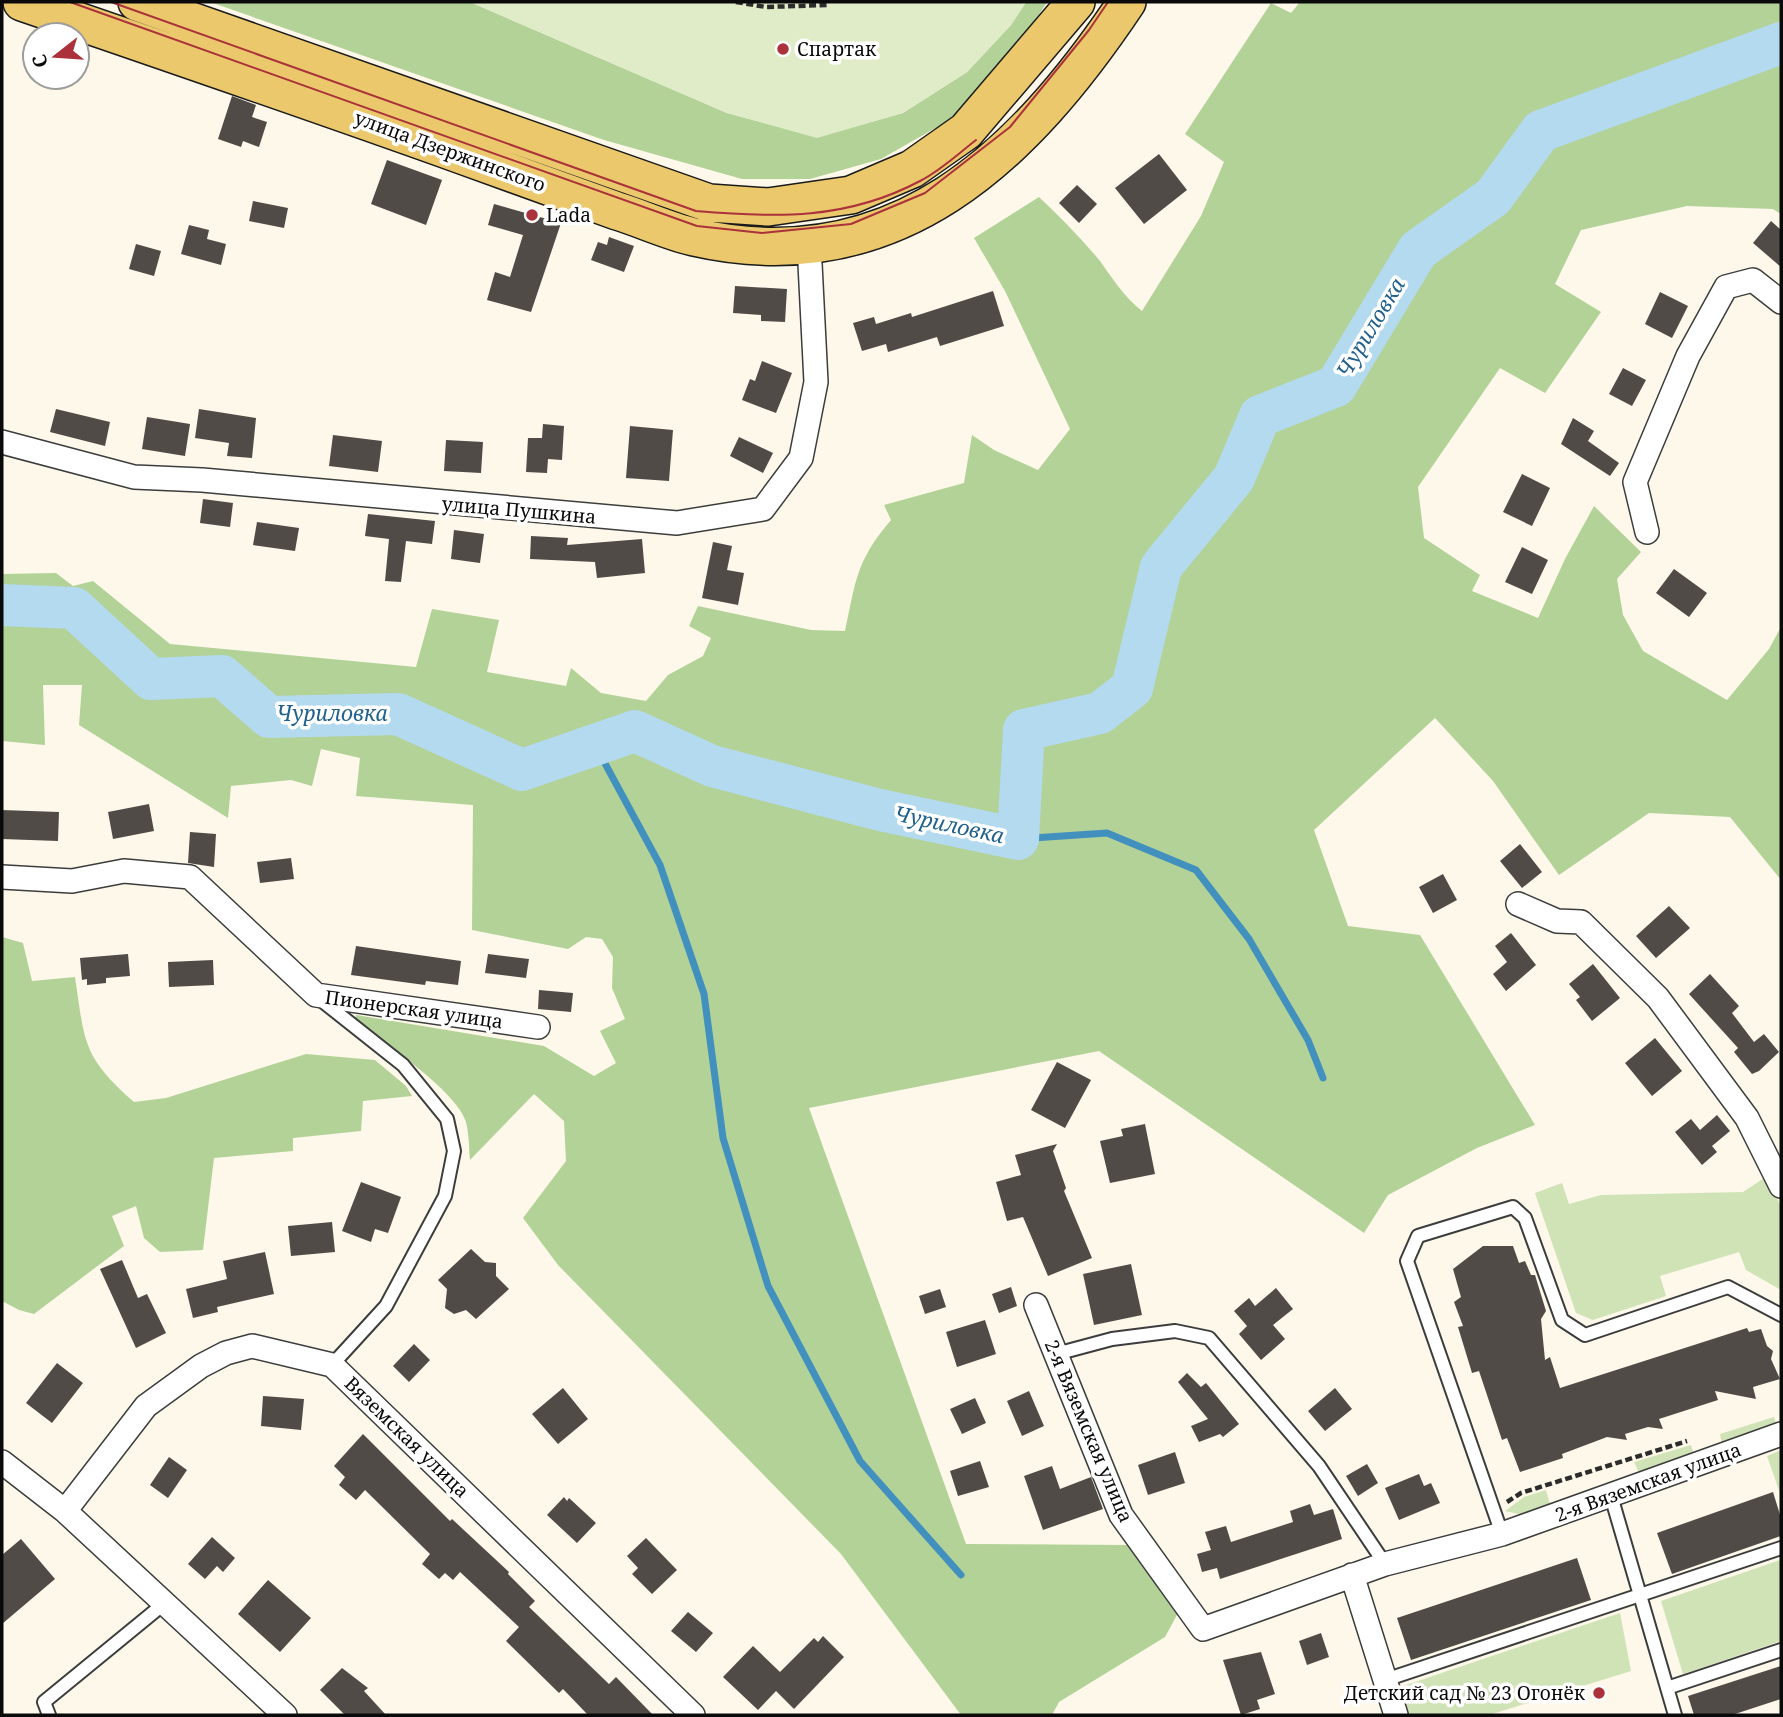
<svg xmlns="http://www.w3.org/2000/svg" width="1783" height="1717" font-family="'Noto Serif',serif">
  <rect width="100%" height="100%" fill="#fdf8e9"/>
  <!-- green -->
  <path fill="#cfe3b7" d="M1767 1176 1781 1207V1290L1746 1270 1739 1252 1660 1276 1666 1296 1593 1320 1576 1313 1535 1193 1562 1183 1569 1204 1601 1195 1743 1192Z
    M1774 1417 1778 1429 1723 1450 1720 1434Z
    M1691 1445 1695 1458 1640 1475 1634 1462Z
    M1781 1450V1496L1767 1456Z
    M1546 1490 1550 1504 1519 1514 1505 1511 1524 1497Z
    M1780 1560 1781 1641 1683 1674 1661 1601Z
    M1620 1613 1631 1671 1489 1715H1406L1397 1688Z"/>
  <!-- forest -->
  <path fill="#b3d298" d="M210 2H470L727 113 817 137 903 113 967 72 1011 25 1026 2H1047L1004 69 946 122 881 159 810 179H742L604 140Z
    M1300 2H1781V214L1773 209 1687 206 1581 230 1555 284 1601 312 1545 393 1500 368 1418 487 1424 538 1480 575 1472 591 1538 618 1565 559 1594 506 1641 552 1617 579 1623 615 1643 651 1727 700 1769 649 1781 627V880L1730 817 1649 813 1559 875 1493 781 1435 718 1314 830 1348 926 1420 935 1535 1125 1477 1148 1388 1195 1364 1233 1099 1051 809 1108 966 1544 1128 1545 1178 1613 1165 1637 1059 1702 1052 1715H961L841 1554 558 1265 523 1218 566 1161 564 1121 534 1094 470 1160C469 1148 469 1134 466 1122 457 1091 382 1041 355 1021L356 1015 544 1046 594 1076 616 1063 600 1031 625 1019 612 988 613 957 602 939 586 937 568 949 472 930 473 805 356 796 360 758 321 749 312 786 291 780 231 786 228 818 79 725 82 685H43L45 745 2 741V574L56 573 73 586 93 581 170 644 416 667 432 609 499 620 487 672 566 686 571 668 601 693 646 701 668 675 703 656 711 638 689 626 698 606 811 630 845 631C856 580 856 561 891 520L884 505 964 483 972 435 994 450 1038 470 1070 429 1005 291 974 238 1039 197C1060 217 1081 238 1100 261 1113 279 1124 297 1142 311L1201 216 1224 162 1185 134 1271 3 1291 13Z
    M2 937 23 943 32 981 75 977C85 1043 82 1056 134 1102L166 1098 306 1054 375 1060 406 1086 412 1096 363 1101 361 1131 293 1138V1151L214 1158 203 1250 160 1252 144 1238 136 1206 112 1216 124 1246 34 1314 19 1310 2 1301Z"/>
  <!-- pitch -->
  <path fill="#e0ebc8" d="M470 2H1026L1011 25 967 72 903 113 817 138 727 113Z"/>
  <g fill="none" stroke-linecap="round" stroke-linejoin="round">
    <!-- stream -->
    <path stroke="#4190be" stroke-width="7" d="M595 745 660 865 704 994 723 1138 768 1286 860 1461 961 1575
      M1018 839 1107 833 1196 870 1249 939 1308 1040 1323 1078"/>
    <!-- river -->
    <path stroke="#b3daef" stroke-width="42" d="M2 605 74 608 151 679 222 676 269 717 398 714 522 770 635 731 712 766 880 810 1018 839 1024 730 1100 713 1132 688 1161 567 1234 478 1260 416 1336 386 1418 250 1493 197 1541 131 1781 43"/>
  </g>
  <!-- building -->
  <path fill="#514b48" d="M232 96 256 105 252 117 267 122 259 147 243 141 241 147 218 139Z
    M1159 154 1187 190 1144 224 1115 188Z
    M387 160 442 180 426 225 371 204Z
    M1077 185 1097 204 1079 223 1059 203Z
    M253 201 288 208 284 228 249 221Z
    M494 204 561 223 531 312 487 300 495 272 510 277 523 235 488 225Z
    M1771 221 1781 230V267L1753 243Z
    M189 225 209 230 207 239 226 244 221 265 181 254Z
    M609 237 634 246 624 272 591 260 598 242 607 245Z
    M136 244 161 251 154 276 129 269Z
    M735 286 787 289 785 322 761 321V315L733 313Z
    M993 291 1004 326 940 346 937 337 888 352 886 344 862 351 853 323 874 317 876 324 911 313 912 317Z
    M1660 292 1688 306 1672 338 1645 324Z
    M762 361 792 373 776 413 742 400 750 379 755 381Z
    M1623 368 1646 380 1632 406 1609 394Z
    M56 409 110 422 105 446 50 432Z
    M199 409 256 418 252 458 227 456 229 443 195 438Z
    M147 417 190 424 185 456 142 449Z
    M1573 418 1594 431 1588 441 1619 463 1610 476 1561 444Z
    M543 424 564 426 562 460 548 459 547 473 526 472 528 438H542Z
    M630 426 673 430 669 481 626 478Z
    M333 435 382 441 378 472 329 466Z
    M739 437 773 453 763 473 730 456Z
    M446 440 483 442 481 473 444 471Z
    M1522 474 1550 488 1532 526 1503 512Z
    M203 499 233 503 230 527 200 523Z
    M368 514 435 521 432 544 406 541 401 582 385 581 389 539 365 536Z
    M257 522 299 528 295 551 253 545Z
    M454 530 484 534 480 563 451 559Z
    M531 536 568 538 567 545 642 539 645 573 597 578 595 562 530 559Z
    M713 542 732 546 727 570 744 573 738 605 702 598Z
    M1522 547 1548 560 1532 594 1505 582Z
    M1674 569 1707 593 1689 617 1656 593Z
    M149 804 154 831 113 839 108 812Z
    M2 810 59 812 58 841 2 839Z
    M190 832 216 834 214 867 188 863Z
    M1520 844 1542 872 1522 888 1500 861Z
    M291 858 294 879 260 883 257 862Z
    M1443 874 1457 900 1433 913 1419 887Z
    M1669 906 1690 928 1656 958 1636 936Z
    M1511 933 1536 965 1506 991 1493 974 1507 962 1495 946Z
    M356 946 461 961 458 985 426 981 425 985 351 975Z
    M128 954 130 976 106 978V983L87 985V979L82 980 80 958Z
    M488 954 529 959 526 978 485 973Z
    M213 960 214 985 169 987 168 962Z
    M1593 964 1620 998 1592 1021 1576 1000 1580 997 1569 984Z
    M1710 974 1739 1006 1732 1013 1754 1042 1764 1034 1779 1052 1759 1071 1752 1074 1734 1052 1738 1048 1689 994Z
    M539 990 573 993 571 1012 538 1009Z
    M1655 1038 1682 1071 1652 1096 1625 1063Z
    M1057 1062 1091 1080 1065 1128 1031 1110Z
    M1717 1115 1730 1131 1712 1146 1717 1152 1702 1165 1675 1132 1691 1119 1700 1130Z
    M1145 1124 1155 1174 1110 1183 1100 1141 1123 1136 1121 1129Z
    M1057 1144 1053 1151 1066 1188 1064 1191 1092 1258 1048 1276 1023 1217 1007 1221 996 1182 1021 1175 1015 1155Z
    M361 1182 401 1197 388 1233 375 1229 371 1242 342 1231Z
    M332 1222 335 1252 291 1256 288 1226Z
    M1483 1246H1513L1519 1263 1525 1261 1531 1275H1535L1546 1311 1541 1319 1545 1360 1550 1357 1560 1388 1747 1328 1749 1332 1761 1329 1767 1346 1773 1351 1771 1359 1780 1379 1753 1387 1756 1399 1715 1391 1718 1400 1659 1419 1663 1429 1648 1427 1625 1434 1627 1440 1607 1437 1562 1454 1563 1458 1520 1472 1507 1438 1502 1440 1479 1371 1472 1373 1458 1327 1463 1326 1454 1302 1461 1297 1453 1269Z
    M471 1249 485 1262 496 1263V1276L509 1289 476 1319 466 1310 454 1314 445 1308 447 1289 438 1280Z
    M265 1252 274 1294 217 1307 218 1312 193 1318 186 1289 227 1279 223 1261Z
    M122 1260 138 1298 147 1294 166 1333 136 1348 100 1269Z
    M1131 1264 1142 1315 1094 1325 1083 1274Z
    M1011 1287 1017 1306 999 1313 992 1294Z
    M1276 1288 1293 1309 1273 1325 1285 1339 1261 1360 1239 1334 1247 1326 1234 1311 1249 1298 1255 1306Z
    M940 1289 946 1307 925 1314 919 1296Z
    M985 1320 996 1354 957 1367 946 1332Z
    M414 1344 430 1360 409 1382 393 1366Z
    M57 1363 83 1383 52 1423 26 1403Z
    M1187 1373 1201 1387 1206 1383 1239 1424 1223 1437 1220 1434 1199 1442 1191 1426 1208 1419 1178 1382Z
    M563 1388 588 1419 558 1444 532 1414Z
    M1335 1388 1352 1409 1325 1431 1308 1411Z
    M1029 1391 1044 1426 1022 1436 1007 1401Z
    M263 1396 304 1399 301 1430 261 1426Z
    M975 1398 986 1423 962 1434 950 1409Z
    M363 1434 450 1521 452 1519 509 1572 508 1574 535 1601 529 1607 609 1684 616 1677 653 1715H588L563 1689 559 1693 506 1641 519 1627 460 1572 453 1580 445 1573 439 1579 422 1564 430 1554 365 1490 356 1500 339 1485 345 1477 334 1466Z
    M1175 1452 1185 1483 1148 1495 1138 1465Z
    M169 1457 187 1470 168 1498 150 1485Z
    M980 1461 989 1487 958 1496 950 1471Z
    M1367 1464 1378 1483 1358 1496 1346 1476Z
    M1052 1466 1060 1489 1091 1477 1103 1509 1043 1530 1024 1476Z
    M1419 1474 1424 1486 1431 1483 1440 1503 1399 1520 1385 1488Z
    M1773 1492 1781 1518V1536L1672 1574 1657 1533Z
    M564 1497 567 1501 569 1498 596 1523 577 1543 547 1515Z
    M1310 1504 1314 1515 1333 1509 1342 1539 1220 1579 1217 1568 1202 1572 1197 1554 1211 1550 1205 1532 1226 1526 1231 1542 1293 1522 1290 1511Z
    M212 1537 235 1558 223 1572 217 1566 205 1579 188 1564Z
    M646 1538 677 1570 652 1594 632 1574 638 1568 627 1556Z
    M21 1539 55 1579 2 1624V1555Z
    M1577 1558 1591 1600 1411 1660 1397 1618Z
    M268 1580 311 1618 280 1652 238 1614Z
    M688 1612 713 1633 696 1652 671 1631Z
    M1321 1633 1329 1657 1307 1665 1299 1641Z
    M823 1636 844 1657 794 1709 776 1691 758 1710 723 1677 753 1646 780 1672 814 1638 818 1642Z
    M1261 1652 1275 1694 1257 1700 1260 1709 1241 1715 1223 1660Z
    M1781 1666V1699L1732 1715H1694L1688 1696Z
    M342 1668 368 1688 364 1691 386 1715H345L320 1690Z"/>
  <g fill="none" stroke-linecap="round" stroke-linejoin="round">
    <!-- lane casing -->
    <g stroke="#3d3d3d" stroke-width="16">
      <path id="lane" d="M321 1000 403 1065 447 1119 454 1151 445 1196 386 1306 332 1365
        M1056 1354 1112 1339 1175 1331 1209 1338 1319 1466 1385 1564
        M1611 1496 1675 1715
        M1502 1534 1407 1261 1418 1236 1513 1207 1525 1218 1562 1320 1585 1335 1728 1287 1781 1315
        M1385 1680 1781 1548
        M1667 1688 1781 1650
        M49 1715 44 1702 166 1602"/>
    </g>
    <!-- street casing -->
    <g stroke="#3d3d3d" stroke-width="26">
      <path id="street" d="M2 442 134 477 202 480 677 523 763 509 801 458 816 382 809 244
        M1647 532 1635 482 1688 356 1726 287 1753 280 1781 302
        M2 877 72 881 124 871 190 877 316 995 538 1027
        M1518 904 1557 921 1581 922 1658 998 1747 1118 1781 1186
        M1036 1305 1121 1515 1203 1629 1385 1564 1502 1534 1781 1434
        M2 1462 65 1511 285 1715
        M65 1511 146 1406 201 1366 226 1353 252 1346 332 1365 693 1715
        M1352 1575 1396 1715"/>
    </g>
    <!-- primary casing -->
    <g stroke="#1b1b1b" stroke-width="40">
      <path id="primary" d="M22 2C168 52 314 102 459 154 512 173 565 192 617 211 643 219 668 231 694 237 895 283 1024 156 1127 2
        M137 2 709 203 768 207 851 195 912 169 966 131 1076 2"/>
    </g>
    <!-- path -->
    <path stroke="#2c2c2c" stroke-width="4.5" stroke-dasharray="7 3.5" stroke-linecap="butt" d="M736 2 766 7 827 5 828 2
      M1507 1502 1521 1493 1687 1441"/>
    <!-- lane -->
    <use href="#lane" stroke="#fff" stroke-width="12"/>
    <!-- street -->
    <use href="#street" stroke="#fff" stroke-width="23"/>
    <!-- primary -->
    <use href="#primary" stroke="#eac86b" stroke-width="37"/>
    <!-- tram -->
    <path stroke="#ab313a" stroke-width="2" d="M70 2 697 226 762 233 851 224 925 193 1010 127 1089 30 1108 2
      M111 2 696 211C776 218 847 220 920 181 940 171 958 154 976 140"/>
  </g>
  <!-- markers -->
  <g fill="#ab313a" stroke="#fff" stroke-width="2.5">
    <circle cx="783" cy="49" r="7"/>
    <circle cx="532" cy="215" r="7"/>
    <circle cx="1599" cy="1693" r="7"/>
  </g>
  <g text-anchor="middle" stroke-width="7" stroke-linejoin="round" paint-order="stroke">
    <!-- poi labels -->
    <g font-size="19" fill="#0a0a0a" stroke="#fff" text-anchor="start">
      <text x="797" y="56">Спартак</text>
      <text x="546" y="222">Lada</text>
      <text x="1585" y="1700" text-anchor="end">Детский сад № 23 Огонёк</text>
    </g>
    <!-- street labels -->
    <g font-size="19" fill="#0a0a0a" stroke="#fff">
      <text transform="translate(450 151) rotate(20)" y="7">улица Дзержинского</text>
      <text transform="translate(519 510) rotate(5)" y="7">улица Пушкина</text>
      <text transform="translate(414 1009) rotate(8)" y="7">Пионерская улица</text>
      <text transform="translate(1089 1431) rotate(67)" y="7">2-я Вяземская улица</text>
      <text transform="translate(407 1437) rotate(44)" y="7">Вяземская улица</text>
      <text transform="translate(1648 1482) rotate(-20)" y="7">2-я Вяземская улица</text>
    </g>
    <!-- water labels -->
    <g font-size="21" font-style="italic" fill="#21618d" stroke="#fff">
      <text transform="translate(1371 328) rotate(-59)" y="7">Чуриловка</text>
      <text x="332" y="721">Чуриловка</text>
      <text transform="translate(949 825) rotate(12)" y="7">Чуриловка</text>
    </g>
  </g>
  <!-- border -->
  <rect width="1783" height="1717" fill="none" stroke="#0a0a0a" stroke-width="7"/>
  <!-- north arrow -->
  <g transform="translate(56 56) rotate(253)"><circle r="33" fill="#ffffff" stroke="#9d9d9d" stroke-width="2"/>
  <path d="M0-5L12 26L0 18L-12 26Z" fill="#ab313a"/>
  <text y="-10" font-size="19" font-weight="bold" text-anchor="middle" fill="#0a0a0a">С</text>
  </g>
</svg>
